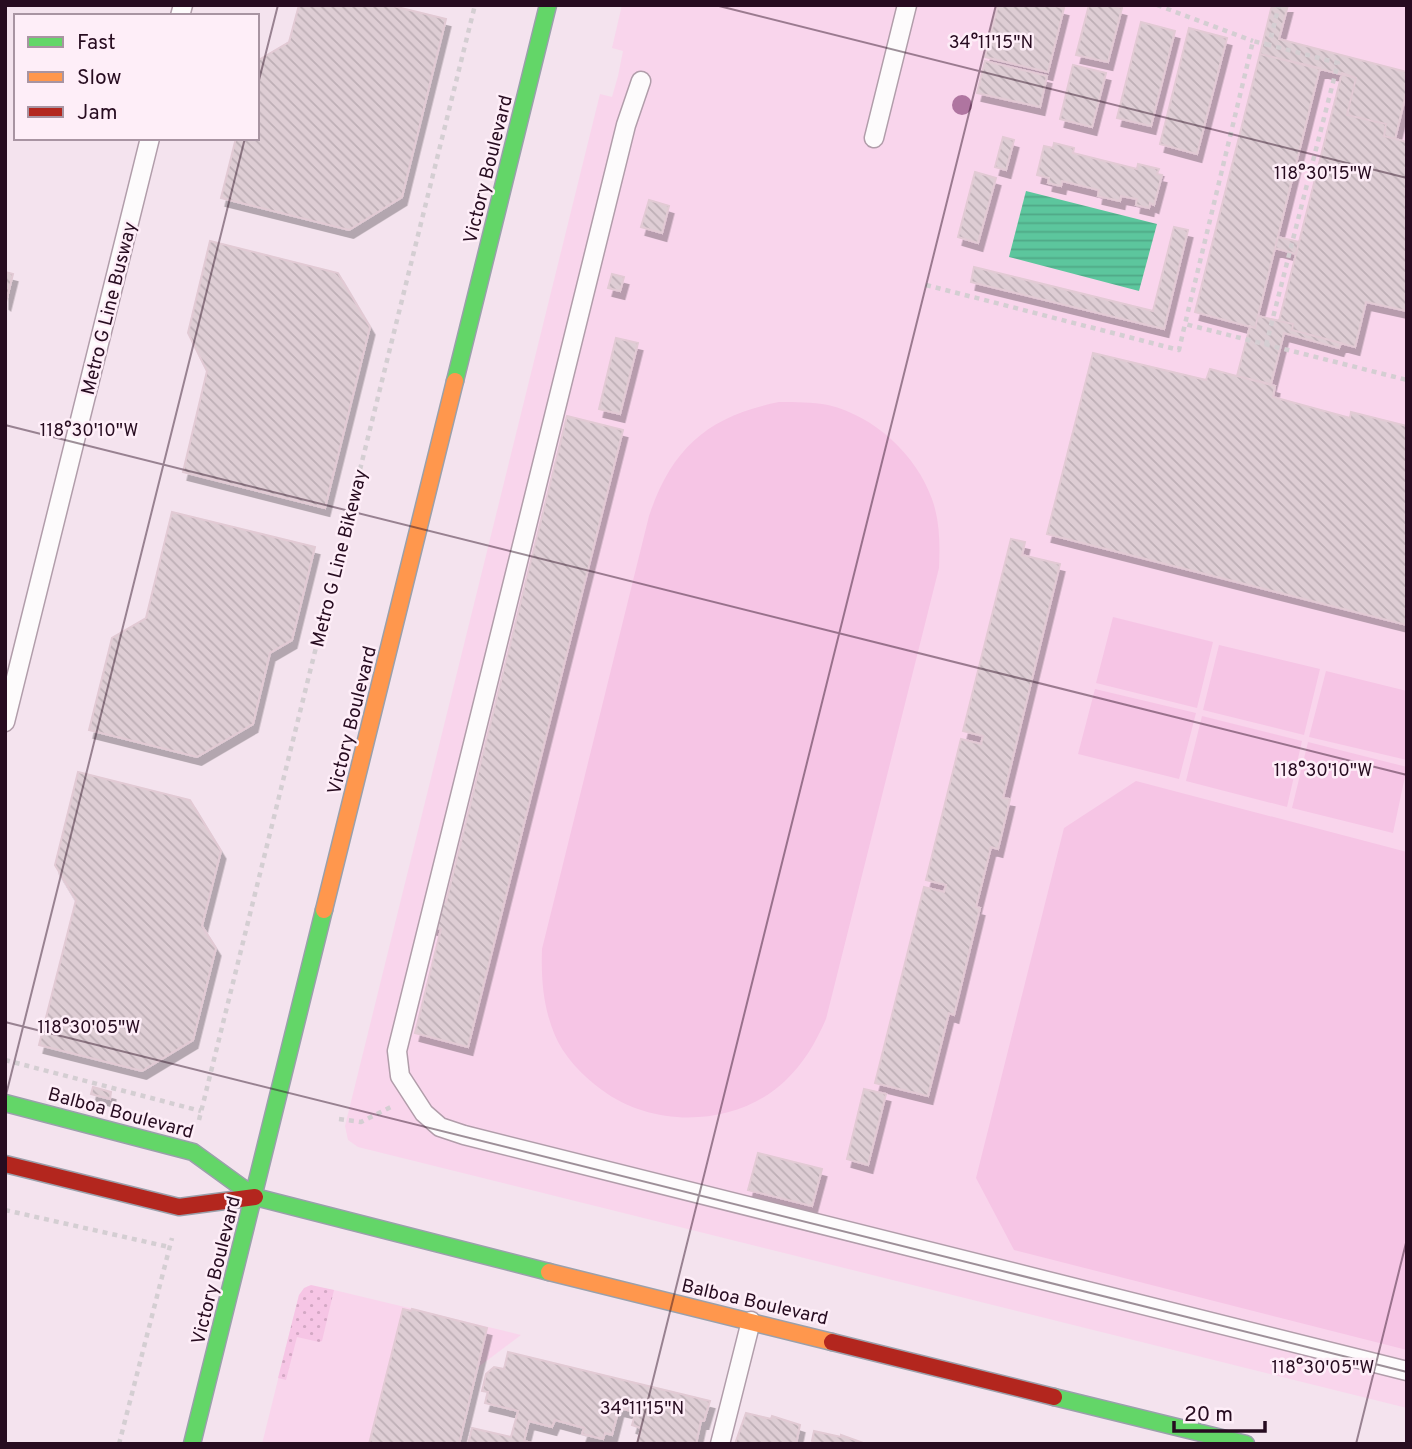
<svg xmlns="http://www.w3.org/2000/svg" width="1412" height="1449" font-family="Overpass,sans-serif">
  <defs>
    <pattern id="garden-dots" width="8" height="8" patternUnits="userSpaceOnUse" patternTransform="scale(1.75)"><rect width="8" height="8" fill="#f6c5e5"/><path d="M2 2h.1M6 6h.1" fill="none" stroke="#d3a8c4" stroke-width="1.8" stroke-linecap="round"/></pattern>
    <pattern id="water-rules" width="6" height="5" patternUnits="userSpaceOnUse" patternTransform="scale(1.75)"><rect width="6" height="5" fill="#5cc69d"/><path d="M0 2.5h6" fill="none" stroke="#50a987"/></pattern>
    <pattern id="building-back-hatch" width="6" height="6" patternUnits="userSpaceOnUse" patternTransform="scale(1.75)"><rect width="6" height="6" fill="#decdd4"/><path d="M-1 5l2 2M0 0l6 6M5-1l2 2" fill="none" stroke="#beafb6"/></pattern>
    <filter id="shadow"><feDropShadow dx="4.5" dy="8" stdDeviation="0" flood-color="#0004"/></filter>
  </defs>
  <rect width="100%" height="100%" fill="#f4e3ee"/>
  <!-- built -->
  <path fill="#f9d5ec" d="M622 5H1407V1408L358 1147 348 1140 345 1126 600 94 612 97 618 76 623 51 612 48Z
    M308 1286 334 1290 521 1335 477 1368 459 1444H262L299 1295Z"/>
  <!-- garden -->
  <path fill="url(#garden-dots)" d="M311 1285 334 1290 322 1341 319 1342 297 1337 286 1380 278 1378 299 1295 304 1288Z"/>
  <!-- pitch -->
  <path fill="#f6c5e5" d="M779 402C796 402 812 402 828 405 874 416 916 454 932 499 940 521 940 545 939 568L826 1019C816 1042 804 1063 785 1081 737 1127 654 1129 602 1090 583 1076 563 1056 554 1033 543 1006 541 978 542 949L649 516C672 447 709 416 779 402Z
    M1113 617 1213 642 1197 708 1096 683Z
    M1219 645 1320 669 1304 735 1203 710Z
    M1326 671 1407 691V760L1309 737Z
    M1095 689 1196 713 1179 779 1078 754Z
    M1202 716 1302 741 1287 807 1186 781Z
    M1308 742 1407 767 1393 833 1292 808Z
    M1136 781 1407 852V1350L1014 1250 976 1178 1064 828Z"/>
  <!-- water -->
  <path fill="url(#water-rules)" d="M1026 191 1157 224 1139 291 1009 257Z"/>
  <!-- building -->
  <path fill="url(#building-back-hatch)" stroke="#e2cad4" stroke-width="2" filter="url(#shadow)" d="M299 5H389L446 19 402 197 349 230 221 198 236 138H257V61L289 42Z
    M998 5H1051L1064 8 1048 72 985 57Z
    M1089 5H1110L1122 8 1108 62 1076 55Z
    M1272 5H1288L1279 39 1407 72V90L1395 139 1384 136 1386 124 1347 115 1356 78 1260 54Z
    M1141 22 1175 31 1151 126 1117 118Z
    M1189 28 1227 38 1197 154 1160 144Z
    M1260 54 1320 68 1255 328 1195 312Z
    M985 61 1047 76 1040 107 977 93Z
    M1073 65 1106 73 1092 127 1060 119Z
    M1342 73 1356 78 1347 115 1386 124 1384 136 1407 142V311L1366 302 1355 347 1292 330 1293 324 1279 321Z
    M1003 137 1014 140 1006 170 995 167Z
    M1054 143 1074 148 1073 153 1137 169 1138 164 1159 169 1157 174 1162 175 1154 205 1150 203 1149 208 1136 205 1137 199 1121 196 1120 201 1098 196 1099 190 1062 181 1061 186 1048 183 1049 178 1037 175 1044 146 1053 148Z
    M975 172 996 178 978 243 958 237Z
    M649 200 669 206 662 233 641 227Z
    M1174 227 1188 230 1164 329 971 282 974 267 1153 311Z
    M1278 237 1299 242 1296 254 1275 248Z
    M210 241 338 273 370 327 325 508 183 472 207 371 188 333Z
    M5 272 13 274 6 302 5 301Z
    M612 274 624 277 620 291 608 288Z
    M1258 316 1293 324 1292 330 1341 343 1339 348 1284 333 1271 384 1237 376 1250 326 1255 328Z
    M616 338 638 343 620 414 599 409Z
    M1093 353 1206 380 1210 369 1275 386 1273 397 1350 418 1351 412 1407 426V625L1047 534Z
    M567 416 623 430 468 1047 415 1033 441 929 430 926 437 900 446 902Z
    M172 512 315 547 292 640 270 653 253 724 197 757 89 730 112 638 146 618Z
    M1011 539 1025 542 1022 555 1060 564 1003 798 1010 799 998 849 991 847 976 907 980 908 954 1015 949 1013 928 1096 875 1083 924 887 944 892 946 885 926 880 961 739 981 744 983 736 963 731Z
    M78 772 190 800 221 851 202 926 216 948 193 1040 142 1071 39 1045 76 900 55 865Z
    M93 1087 111 1092 110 1099 91 1094Z
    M864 1089 886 1094 868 1165 847 1159Z
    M758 1153 822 1169 812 1206 748 1190Z
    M403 1309 411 1311 412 1309 487 1328 459 1444H369Z
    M508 1352 710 1401 704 1421H701L696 1444H637L641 1428 632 1425 636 1412 619 1408 612 1435 605 1433 603 1439 582 1434 584 1428 555 1420 552 1427 529 1421 524 1441 537 1444H468L472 1428 511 1437 518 1411 485 1403 488 1392 482 1391 486 1374 494 1367 504 1369Z
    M746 1413 771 1419 772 1416 800 1425 796 1444H735Z
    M814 1431 841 1437V1435L866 1444H815L812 1441Z"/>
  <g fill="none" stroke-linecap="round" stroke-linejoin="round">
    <!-- lane casing -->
    <g stroke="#b19daa" stroke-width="21">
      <path id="lane" d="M180 16 183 5
        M641 81 626 125 397 1051 400 1076 424 1113 440 1127 464 1135 1407 1371
        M874 138 907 5
        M5 722 150 138
        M720 1444 751 1321"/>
    </g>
    <!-- fast casing -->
    <g stroke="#9aa0ab" stroke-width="19">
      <path id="fast" d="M455 381 548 5
        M5 1103 193 1152 255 1197 549 1272
        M1054 1397 1246 1444
        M192 1444 324 910"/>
    </g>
    <!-- slow casing -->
    <g stroke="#9aa0ab" stroke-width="19">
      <path id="slow" d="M324 910 455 381
        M549 1272 832 1342"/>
    </g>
    <!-- jam casing -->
    <g stroke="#9aa0ab" stroke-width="19">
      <path id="jam" d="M5 1164 179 1207 255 1197
        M832 1342 1054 1397"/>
    </g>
    <!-- path -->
    <path stroke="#d4ced2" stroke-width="4.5" stroke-dasharray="5 5" stroke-linecap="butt" d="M1157 5 1253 41
      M1269 45 1253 41 1185 324 1407 380
      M926 285 1179 350 1185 324
      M1266 345 1338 63 1269 45 1279 5
      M5 1060 201 1111
      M339 1119 361 1122 393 1106
      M199 1120 475 5
      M5 1210 169 1247
      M119 1444 172 1238"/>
    <!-- lane -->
    <use href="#lane" stroke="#fdfbfc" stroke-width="18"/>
    <!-- fast -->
    <use href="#fast" stroke="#63d668" stroke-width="16"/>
    <!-- slow -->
    <use href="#slow" stroke="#ff974d" stroke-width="16"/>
    <!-- jam -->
    <use href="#jam" stroke="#b3261e" stroke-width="16"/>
  </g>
  <!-- trees -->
  <circle fill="#af75a0" cx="962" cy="105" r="10"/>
  <!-- ticks -->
  <path fill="none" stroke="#270c20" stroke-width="2" stroke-opacity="0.45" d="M715 5 1407 178M257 88 278 5M5 425 1407 775M5 1022 1407 1372M5 1099 245 138M637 1444 996 5M1356 1444 1407 1239"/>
  <g text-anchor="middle" stroke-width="5" stroke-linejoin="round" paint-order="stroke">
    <!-- street labels -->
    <g font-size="19" fill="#270c20" stroke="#feeef8">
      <text transform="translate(487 169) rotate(-76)" y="7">Victory Boulevard</text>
      <text transform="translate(108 308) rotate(-76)" y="7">Metro G Line Busway</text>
      <text transform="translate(338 558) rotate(-76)" y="7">Metro G Line Bikeway</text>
      <text transform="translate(351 720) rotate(-76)" y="7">Victory Boulevard</text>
      <text transform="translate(121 1112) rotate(15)" y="7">Balboa Boulevard</text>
      <text transform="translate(215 1270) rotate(-76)" y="7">Victory Boulevard</text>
      <text transform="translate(755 1301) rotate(13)" y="7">Balboa Boulevard</text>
    </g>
  </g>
  <g font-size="18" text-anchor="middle" fill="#270c20" stroke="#feeef8" stroke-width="5" stroke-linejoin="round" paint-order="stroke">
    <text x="991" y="48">34°11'15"N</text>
    <text x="1323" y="179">118°30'15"W</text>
    <text x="89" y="436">118°30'10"W</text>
    <text x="1323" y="776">118°30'10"W</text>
    <text x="89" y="1033">118°30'05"W</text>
    <text x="1323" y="1373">118°30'05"W</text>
    <text x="642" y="1414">34°11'15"N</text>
  </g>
  <!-- border -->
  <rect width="1412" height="1449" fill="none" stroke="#270c20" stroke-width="14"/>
  <!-- legend -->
  <rect x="14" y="14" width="245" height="126" fill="#feeef8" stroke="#a894a2" stroke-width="2"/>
  <rect x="28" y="37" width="35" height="10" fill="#63d668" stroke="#a894a2" stroke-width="2"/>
  <text x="77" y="49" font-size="21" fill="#270c20">Fast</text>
  <rect x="28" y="72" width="35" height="10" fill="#ff974d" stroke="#a894a2" stroke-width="2"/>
  <text x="77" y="84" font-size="21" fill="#270c20">Slow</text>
  <rect x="28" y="107" width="35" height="10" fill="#b3261e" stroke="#a894a2" stroke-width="2"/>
  <text x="77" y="119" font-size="21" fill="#270c20">Jam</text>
  <!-- scale -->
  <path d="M1174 1421v10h91v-10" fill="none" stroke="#270c20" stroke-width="3.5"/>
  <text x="1184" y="1421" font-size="21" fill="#270c20" stroke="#feeef8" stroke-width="5" paint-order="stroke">20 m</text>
</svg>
